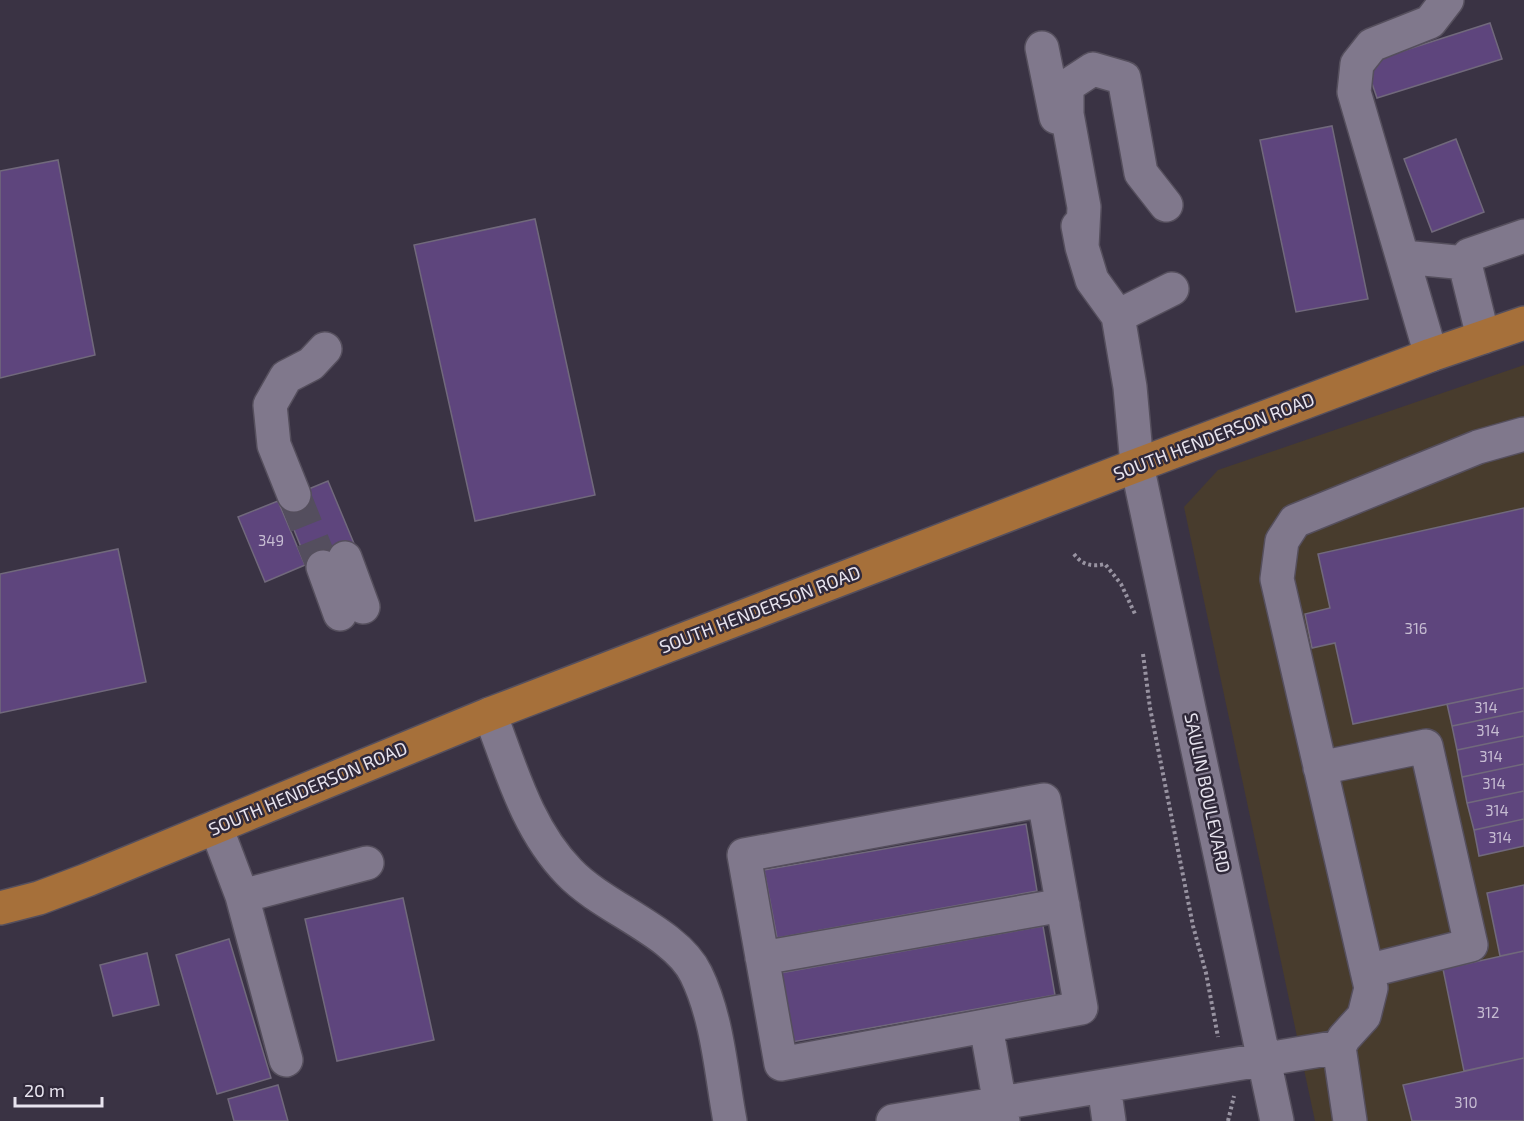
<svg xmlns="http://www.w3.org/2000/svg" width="1524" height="1121" font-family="'Exo 2',sans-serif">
  <rect width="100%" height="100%" fill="#3a3344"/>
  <!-- commercial -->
  <path fill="#483c2d" d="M1524 365V1121H1315L1184 507 1218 470Z"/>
  <!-- building -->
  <path fill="#5e457d" stroke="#71697c" stroke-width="1.5" d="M1490 23 1502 59 1377 98 1365 63Z
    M1332 126 1368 299 1296 312 1260 140Z
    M1456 139 1484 212 1432 232 1404 159Z
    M58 160 95 355 0 378V171Z
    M535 219 595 495 475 521 414 245Z
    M328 481 358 553 311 572 282 500Z
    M278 501 305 565 265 582 238 517Z
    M1524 508V688L1353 724 1335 643 1312 648 1305 614 1330 608 1318 554Z
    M118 549 146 682 0 713V574Z
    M1524 688V711L1452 726 1447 704Z
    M1524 711V736L1457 750 1452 726Z
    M1524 736V764L1462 777 1457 750Z
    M1524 764V791L1467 803 1462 777Z
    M1524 791V819L1474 830 1467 803Z
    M1524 819V846L1479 856 1474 830Z
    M1026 824 1037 891 777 938 764 870Z
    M1524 885V951L1500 956 1487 893Z
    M403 898 434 1040 337 1061 305 919Z
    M1043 926 1055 995 792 1042 780 973Z
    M229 939 271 1078 217 1094 176 955Z
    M1524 951V1058L1464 1071 1443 969Z
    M147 953 159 1005 113 1016 100 965Z
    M1524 1058V1121H1412L1403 1085Z
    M278 1085 288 1121H234L228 1099Z"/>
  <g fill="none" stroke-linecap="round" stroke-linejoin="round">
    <!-- minor-tunnel -->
    <path stroke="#544e5e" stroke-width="33" stroke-dasharray="33 16" stroke-linecap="butt" d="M294 495 323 567"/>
    <!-- minor casing -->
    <g stroke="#554f5d" stroke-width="36">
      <path id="minor" d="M1042 48 1056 117
        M1078 226 1082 247 1092 280 1118 316
        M1082 247 1084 207 1067 114V86L1093 69 1124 78 1141 173 1166 205
        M1403 257 1466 263
        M1172 289 1118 316 1130 387 1137 465 1277 1121
        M1483 337 1467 272 1466 263 1469 255 1524 236
        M1431 355 1354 92 1357 64 1372 45 1430 22 1447 0
        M294 495 274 445 270 405 286 377 311 364 325 349
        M345 558 363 607
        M323 567 340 614
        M490 714C511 769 527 829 569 872 603 908 676 932 696 974 718 1019 721 1073 730 1121
        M1320 768 1426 746 1471 945 1367 971
        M1044 800 1081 1008 781 1064 744 855Z
        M216 827 242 896 367 863
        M242 896 286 1060
        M762 958 1063 905
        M986 1026 1003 1121
        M1104 1086 1109 1121
        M893 1121 1339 1047
        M1350 1121 1339 1047 1344 1038 1364 1016 1371 988 1277 579 1282 541 1295 521 1478 447 1524 434"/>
    </g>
    <!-- major casing -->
    <g stroke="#554f5d" stroke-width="36">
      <path id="major" d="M0 908 39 898 87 880 490 714 1127 469 1431 355 1524 323"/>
    </g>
    <!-- path -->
    <path stroke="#9893a1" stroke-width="4" stroke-dasharray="3 3" stroke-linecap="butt" d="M1074 554C1082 565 1092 567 1105 564L1121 584 1135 614
      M1143 654 1150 708 1193 926 1206 973 1218 1037
      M1228 1121 1234 1096"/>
    <!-- minor -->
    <use href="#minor" stroke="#80788c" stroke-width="33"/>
    <!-- major -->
    <use href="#major" stroke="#a6703a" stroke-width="33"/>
  </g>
  <g text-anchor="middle" stroke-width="5" stroke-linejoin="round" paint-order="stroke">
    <!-- number labels -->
    <g font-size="15" fill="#c6bcd2">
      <text x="271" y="546">349</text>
      <text x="1416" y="634">316</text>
      <text x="1486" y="713">314</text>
      <text x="1488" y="736">314</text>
      <text x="1491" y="762">314</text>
      <text x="1494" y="789">314</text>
      <text x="1497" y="816">314</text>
      <text x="1500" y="843">314</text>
      <text x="1488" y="1018">312</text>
      <text x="1466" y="1108">310</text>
    </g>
    <!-- street labels -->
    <g font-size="18" fill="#e8e4ef" stroke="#30293a">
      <text transform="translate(1214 437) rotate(-21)" y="6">SOUTH HENDERSON ROAD</text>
      <text transform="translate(760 610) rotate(-21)" y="6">SOUTH HENDERSON ROAD</text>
      <text transform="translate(308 789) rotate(-23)" y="6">SOUTH HENDERSON ROAD</text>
      <text transform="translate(1207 793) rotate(78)" y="6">SAULIN BOULEVARD</text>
    </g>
  </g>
  <!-- scale -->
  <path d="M15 1097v9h87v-9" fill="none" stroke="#e8e4ef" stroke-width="3"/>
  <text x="24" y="1097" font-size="18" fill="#e8e4ef" stroke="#30293a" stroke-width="4.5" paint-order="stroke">20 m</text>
</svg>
